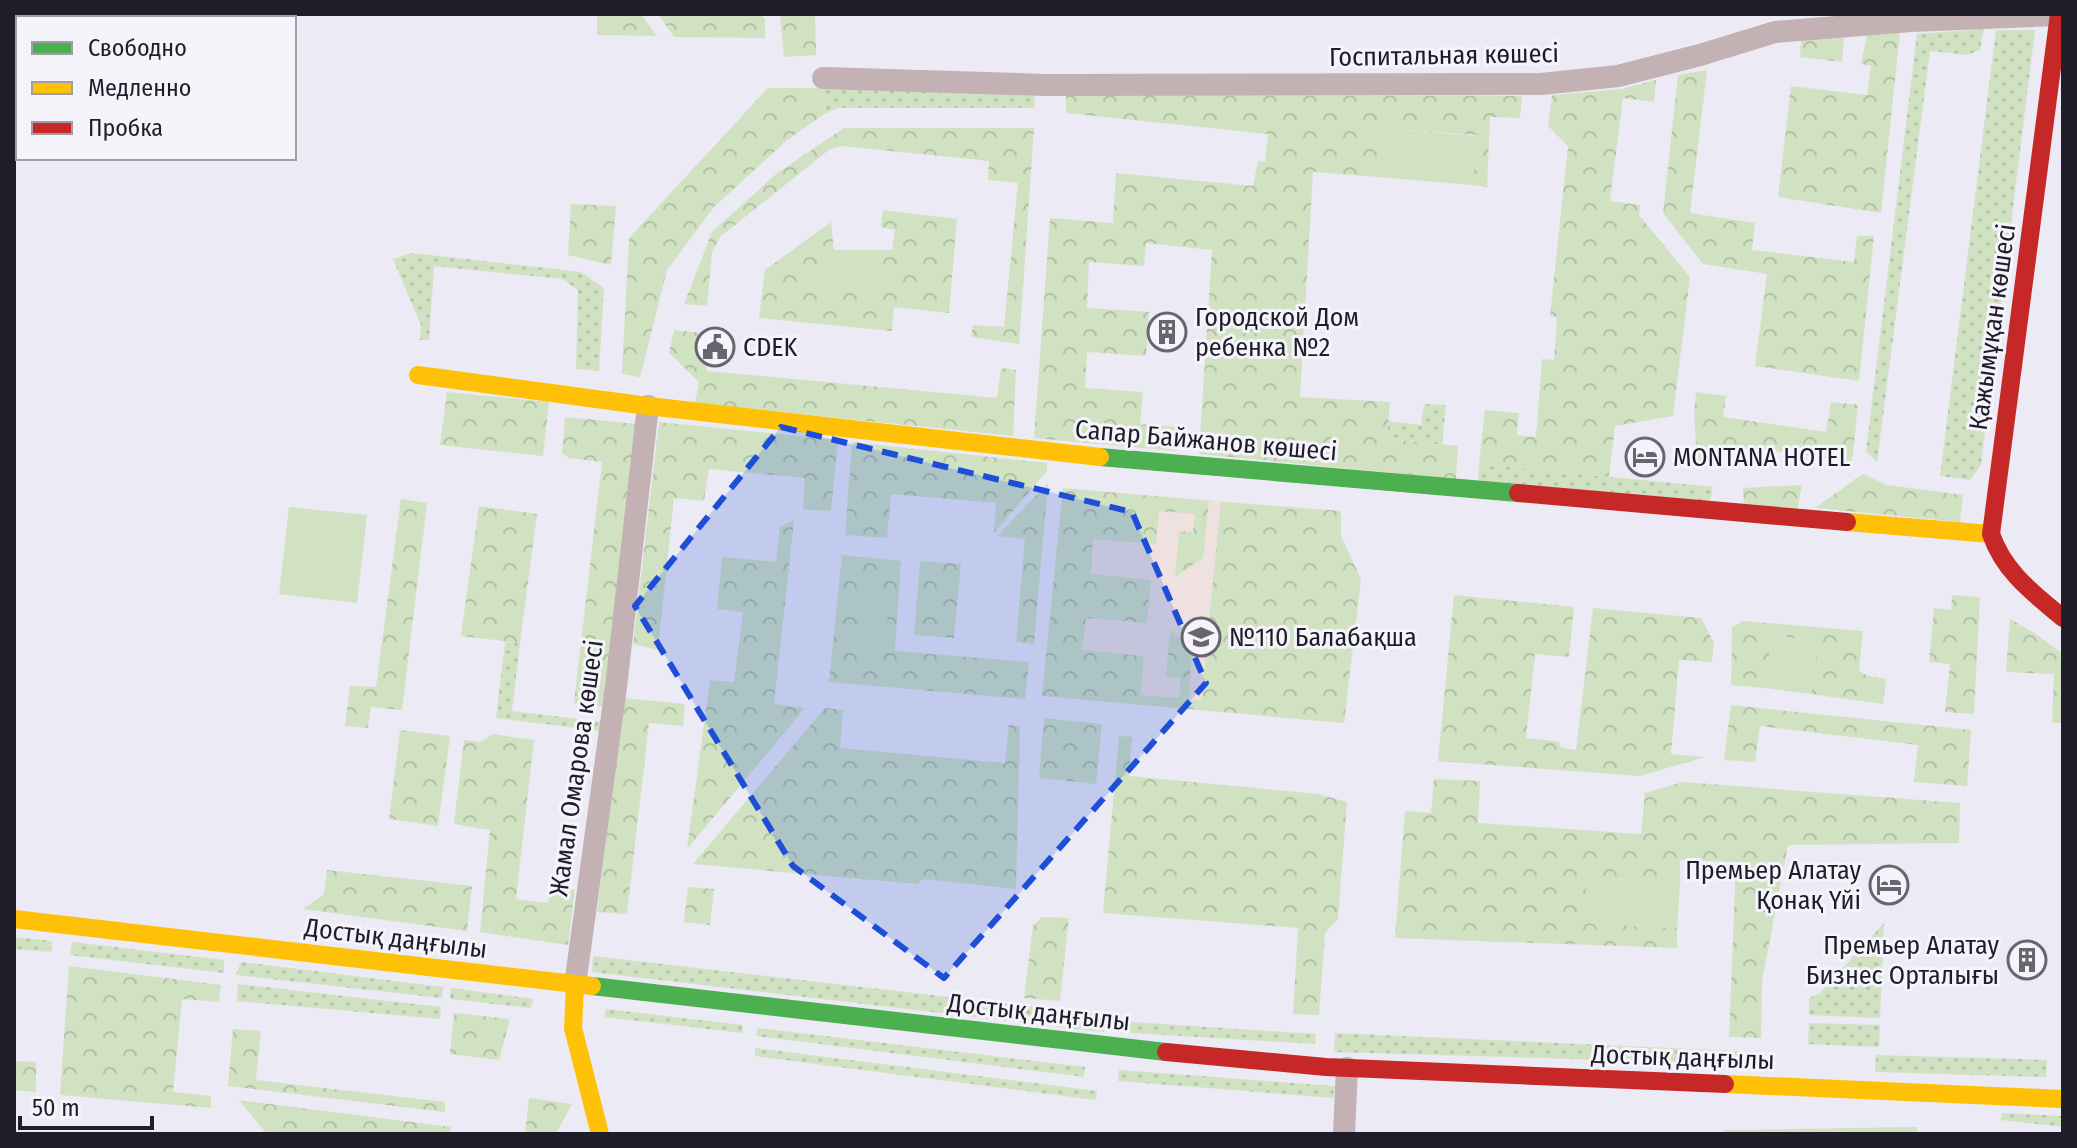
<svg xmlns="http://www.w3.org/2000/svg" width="2077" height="1148" font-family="'Fira Sans Condensed',sans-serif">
  <defs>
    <pattern id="grass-dots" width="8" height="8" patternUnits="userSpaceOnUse" patternTransform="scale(2)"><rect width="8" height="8" fill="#d0e2c2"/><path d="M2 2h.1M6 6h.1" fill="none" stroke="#b2c1a7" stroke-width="1.8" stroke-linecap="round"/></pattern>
    <pattern id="forest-crowns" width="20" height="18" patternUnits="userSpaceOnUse" patternTransform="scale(2)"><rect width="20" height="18" fill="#d0e2c2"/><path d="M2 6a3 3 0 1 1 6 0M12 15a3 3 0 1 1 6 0" fill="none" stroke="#b2c1a7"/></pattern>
  </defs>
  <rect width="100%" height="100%" fill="#eceaf4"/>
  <!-- education -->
  <path fill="#eee1df" d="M1063 488 1341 511V536L1361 579 1344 723 1042 696Z"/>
  <!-- grass -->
  <path fill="url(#grass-dots)" d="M1984 29 1980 50 1967 55 1930 51 1877 462 1866 451 1917 34Z
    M1996 30H2035L1981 465 1970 480 1940 476Z
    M823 88 1035 93 1034 108H838L824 114Z
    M412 253 581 272 604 288 599 371 576 369 578 290 562 279 434 266 429 340H420L421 325 393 259Z
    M1424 404 1446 405 1442 445 1387 439 1388 421 1421 425Z
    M1479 464 1713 487 1710 502 1478 481Z
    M505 642 520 643 512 711 603 722 602 731 496 718Z
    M1884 923 1880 1018 1809 1015V998L1820 993Z
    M14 937 52 941 51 952 14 949Z
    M72 942 224 960V973L70 955Z
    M593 956 1104 1015V1032L592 972Z
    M241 962 443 987 442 998 236 975Z
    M238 984 441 1007 440 1019 237 1001Z
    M451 988 534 999 530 1008 450 999Z
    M606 1009 743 1025 742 1033 605 1017Z
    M1116 1021 1316 1034 1315 1044 1115 1032Z
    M1809 1023 1880 1025 1879 1047 1808 1044Z
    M758 1028 1085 1067 1084 1077 756 1036Z
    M1335 1033 1759 1052 1747 1064 1334 1052Z
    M755 1048 1097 1091 1096 1100 755 1056Z
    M1876 1055 2047 1060 2046 1077 1875 1072Z
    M1119 1070 1335 1086 1334 1098 1118 1081Z
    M2002 1113 2063 1116V1127L2001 1120Z"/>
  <!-- forest -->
  <path fill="url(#forest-crowns)" d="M597 14H641L657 36 597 35Z
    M658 14H760L765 19V38L674 37Z
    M780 14H815L816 55 784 57Z
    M1900 32 1881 213 1778 197 1791 86 1867 95 1871 66 1861 64 1867 35Z
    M1844 36 1842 62 1800 57 1801 39Z
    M1707 70 1690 213 1755 223 1752 250 1854 262 1857 236H1874L1859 381 1755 366 1767 274 1703 264 1663 213 1678 75Z
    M1656 80 1654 102 1623 98 1610 201 1640 205 1639 215 1690 277 1673 416 1615 426 1609 477 1479 464 1485 410 1519 413 1517 435 1536 437 1542 359 1554 360 1557 317 1550 316 1568 146 1548 126 1552 95 1621 89Z
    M768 88H823L824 114 786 141 714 207 667 270 640 377 622 374 629 238Z
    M1066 95 1522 96 1520 118 1490 117 1487 187 1473 185 1476 135 1382 128 1378 177 1313 172 1300 397 1390 402 1387 439 1458 446 1456 479 1199 454 1212 250 1146 243 1144 266 1089 262 1087 308 1149 312 1146 356 1087 352 1085 388 1143 392 1140 424 1179 427 1177 451 1034 438 1050 218 1113 223 1116 173 1253 186 1258 161 1265 162 1268 134 1066 113Z
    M844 128H1034L1019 344 971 337 973 325 1004 327 1018 183 988 180 989 161 842 146 830 149 720 237 712 252 707 306 684 304 712 232 776 174Z
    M571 204 616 206 611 265 568 255Z
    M883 210 957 219 949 313 894 307 892 331 759 318 765 270 831 222 834 250 822 251 880 289V250H892L895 230 881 227Z
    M674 330 709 334 707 371 997 398 1001 368 1016 370 1013 436 695 403 699 382 669 353Z
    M447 392 549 402 543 456 440 445Z
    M1696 392 1726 396 1723 417 1826 432 1831 402 1858 405 1852 462 1767 450 1713 446 1711 462 1697 461 1694 414Z
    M565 417 637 424 604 707 574 703 602 462 569 458 562 453Z
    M659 422 838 440 831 511 803 509 805 478 709 469 704 501 674 498 658 650 633 644Z
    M852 442 1047 463V471L994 533 996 503 891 494 887 538 845 535Z
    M1863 474 1887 485 1963 495 1960 522 1815 508Z
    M1048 483 1034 644 1016 642 1025 539 997 536Z
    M1802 485 1797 512 1744 505 1743 488Z
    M1063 488 1209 501 1203 558 1175 577 1179 531 1193 532 1195 514 1159 511 1156 544 1093 539 1091 574 1151 580 1147 623 1086 618 1082 650 1144 656 1141 695 1179 698 1181 678 1166 676 1170 629 1192 650 1189 699 1201 701 1221 502 1341 511V536L1361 579 1344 723 1042 696Z
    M401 499 427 503 402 710 371 707 368 728 345 726 350 686 376 687Z
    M479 506 537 514 520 643 461 636Z
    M794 520 774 704 805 708 687 849 710 680 734 682 743 612 717 609 722 557 776 562 780 527Z
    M842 555 901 561 895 651 1029 662 1025 699 829 682Z
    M920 561 961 564 954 638 914 635Z
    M1454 595 1574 607 1569 657 1535 654 1526 738 1560 742V747L1576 750 1593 608 1701 618 1714 643 1712 662 1679 660 1671 754 1705 757 1640 776 1438 761Z
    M1952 595 1980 597 1974 714 1945 712 1950 664 1929 662 1934 608 1951 610Z
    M2010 619 2036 634 2063 654V723H2052L2054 674 2006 672Z
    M1743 621 1863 631 1859 671 1868 676 1886 679 1883 704 1811 694 1818 641 1772 635 1765 688 1731 685 1732 627Z
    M624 698 685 704 683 726 649 723 627 914 597 912Z
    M1731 705 1971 730 1967 786 1914 782 1918 745 1760 726 1755 762 1724 760Z
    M825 708 843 710 840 748 1005 763 1009 725 1020 726 1016 889 924 879 917 884 693 864Z
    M1044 718 1102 724 1096 784 1039 778Z
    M400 730 450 736 438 826 389 819Z
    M493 734 534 740 516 899 548 903 551 886 575 890 568 945 480 932 490 830 454 824 464 740 480 742Z
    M1119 736 1132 737 1129 776 1318 794 1347 802 1338 919 1325 933 1319 1015 1293 1014 1298 928 1103 913Z
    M1434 779 1480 781 1478 823 1641 834 1645 793 1683 782 1960 803 1959 843 1788 845 1762 981 1761 1038 1729 1037 1736 862 1680 860V882L1587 878 1585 923 1677 928V948L1395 938 1405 811 1431 813Z
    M327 870 472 886 467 931 303 909 324 894Z
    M688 887 714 889 710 925 684 922Z
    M1042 917 1069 918 1060 1001 1024 998 1033 926Z
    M69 966 221 985 219 1002 182 999 173 1092 211 1096V1108L60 1095Z
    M454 1013 510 1019 499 1060 450 1054Z
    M233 1029 261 1031 256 1080 445 1102V1112L228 1086Z
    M14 1061 36 1062V1092L14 1090Z
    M529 1098 572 1104 556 1134H525Z
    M239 1100 451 1127 450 1134H267Z
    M1917 1127V1134H1724V1130Z"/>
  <!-- pitch -->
  <path fill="#d0e2c2" d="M1382 128 1477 136 1473 185 1378 177Z
    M822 250H880V289H822Z
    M289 507 367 515 357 603 279 594Z
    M861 591 890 595 884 644 856 641Z
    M1772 635 1818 641 1811 694 1765 688Z
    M1587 878 1680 882 1677 928 1585 923Z"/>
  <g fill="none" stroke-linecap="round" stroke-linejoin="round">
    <!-- street -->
    <path stroke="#c3b1b3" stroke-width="22" d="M823 78 1046 85 1541 84 1618 76 1700 55 1775 32 1911 21 2059 15
      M575 985 616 687 648 406
      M1344 1134 1347 1068"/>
    <!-- fast -->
    <path stroke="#4caf50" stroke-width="18" d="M1100 457 1518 493
      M592 986 1166 1052"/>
    <!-- slow -->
    <path stroke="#ffc107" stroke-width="18" d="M418 375 648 406 1100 457
      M1847 522 1991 534
      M14 919 592 986
      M575 985 573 1028 600 1134
      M1725 1084 2063 1099"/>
    <!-- jam -->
    <path stroke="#c62828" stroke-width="18" d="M2059 14 1991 534C2004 572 2033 593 2063 618
      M1518 493 1847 522
      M1166 1052 1326 1067 1725 1084"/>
  </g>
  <!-- marked area -->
  <path fill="#1d4ed8" fill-opacity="0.2" stroke="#1d4ed8" stroke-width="6" stroke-dasharray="16 10" stroke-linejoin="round" d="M781 427 1132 512 1206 683 944 978 793 866 635 606Z"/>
  <!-- icons -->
  <defs>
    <g id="building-ring" transform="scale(2)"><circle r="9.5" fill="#f5f4fb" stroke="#676570" stroke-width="1.5"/><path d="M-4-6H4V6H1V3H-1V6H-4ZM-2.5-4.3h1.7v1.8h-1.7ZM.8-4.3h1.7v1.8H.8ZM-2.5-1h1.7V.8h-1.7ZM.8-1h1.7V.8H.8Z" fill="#676570"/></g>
    <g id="civic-ring" transform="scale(2)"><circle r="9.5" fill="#f5f4fb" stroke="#676570" stroke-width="1.5"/><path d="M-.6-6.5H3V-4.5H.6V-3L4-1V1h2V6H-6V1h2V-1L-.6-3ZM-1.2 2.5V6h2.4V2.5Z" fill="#676570"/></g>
    <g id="hotel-ring" transform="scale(2)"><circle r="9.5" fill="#f5f4fb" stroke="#676570" stroke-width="1.5"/><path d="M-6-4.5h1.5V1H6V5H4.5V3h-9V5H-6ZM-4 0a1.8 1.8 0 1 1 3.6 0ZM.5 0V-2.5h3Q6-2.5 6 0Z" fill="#676570"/></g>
    <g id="school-ring" transform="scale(2)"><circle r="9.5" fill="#f5f4fb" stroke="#676570" stroke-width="1.5"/><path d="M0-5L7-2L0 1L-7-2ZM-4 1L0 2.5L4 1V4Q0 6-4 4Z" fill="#676570"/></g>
  </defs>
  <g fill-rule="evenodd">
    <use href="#building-ring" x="1167" y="332"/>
    <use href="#civic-ring" x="715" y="347"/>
    <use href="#hotel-ring" x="1645" y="457"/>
    <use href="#school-ring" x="1201" y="637"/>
    <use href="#hotel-ring" x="1889" y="885"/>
    <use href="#building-ring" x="2027" y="960"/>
  </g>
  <g text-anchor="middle" stroke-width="6" stroke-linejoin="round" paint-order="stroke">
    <!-- street labels -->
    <g font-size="26" fill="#1f1d29" stroke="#f5f4fb">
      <text transform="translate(1444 55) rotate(-1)" y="9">Госпитальная көшесі</text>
      <text transform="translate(1992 327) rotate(-82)" y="9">Қажымұқан көшесі</text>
      <text transform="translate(1206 440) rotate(5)" y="9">Сапар Байжанов көшесі</text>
      <text transform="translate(576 768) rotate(-82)" y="9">Жамал Омарова көшесі</text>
      <text transform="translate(396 938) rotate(7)" y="9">Достық даңғылы</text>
      <text transform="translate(1039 1012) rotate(6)" y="9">Достық даңғылы</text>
      <text transform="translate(1683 1057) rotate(2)" y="9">Достық даңғылы</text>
    </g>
    <!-- poi labels -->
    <g font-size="26" fill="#1f1d29" stroke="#f5f4fb" text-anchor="start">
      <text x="1195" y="326">Городской Дом<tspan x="1195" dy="30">ребенка №2</tspan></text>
      <text x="743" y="356">CDEK</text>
      <text x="1673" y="466">MONTANA HOTEL</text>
      <text x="1229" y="646">№110 Балабақша</text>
      <text x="1861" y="879" text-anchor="end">Премьер Алатау<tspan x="1861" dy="30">Қонақ Үйі</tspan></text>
      <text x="1999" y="954" text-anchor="end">Премьер Алатау<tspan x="1999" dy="30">Бизнес Орталығы</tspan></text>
    </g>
  </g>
  <!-- border -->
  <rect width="2077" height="1148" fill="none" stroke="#1f1d29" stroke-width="32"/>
  <!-- legend -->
  <rect x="16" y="16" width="280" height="144" fill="#f5f4fb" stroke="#9f9ea7" stroke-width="2"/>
  <rect x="32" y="42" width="40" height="12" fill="#4caf50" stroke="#9f9ea7" stroke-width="2"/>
  <text x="88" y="56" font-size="24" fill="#1f1d29">Свободно</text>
  <rect x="32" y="82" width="40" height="12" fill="#ffc107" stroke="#9f9ea7" stroke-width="2"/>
  <text x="88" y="96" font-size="24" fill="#1f1d29">Медленно</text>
  <rect x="32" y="122" width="40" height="12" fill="#c62828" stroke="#9f9ea7" stroke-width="2"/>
  <text x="88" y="136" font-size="24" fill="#1f1d29">Пробка</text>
  <!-- scale -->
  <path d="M20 1116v12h132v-12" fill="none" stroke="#1f1d29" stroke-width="4"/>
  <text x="32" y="1116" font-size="24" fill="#1f1d29" stroke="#f5f4fb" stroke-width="6" paint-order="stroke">50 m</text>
</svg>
